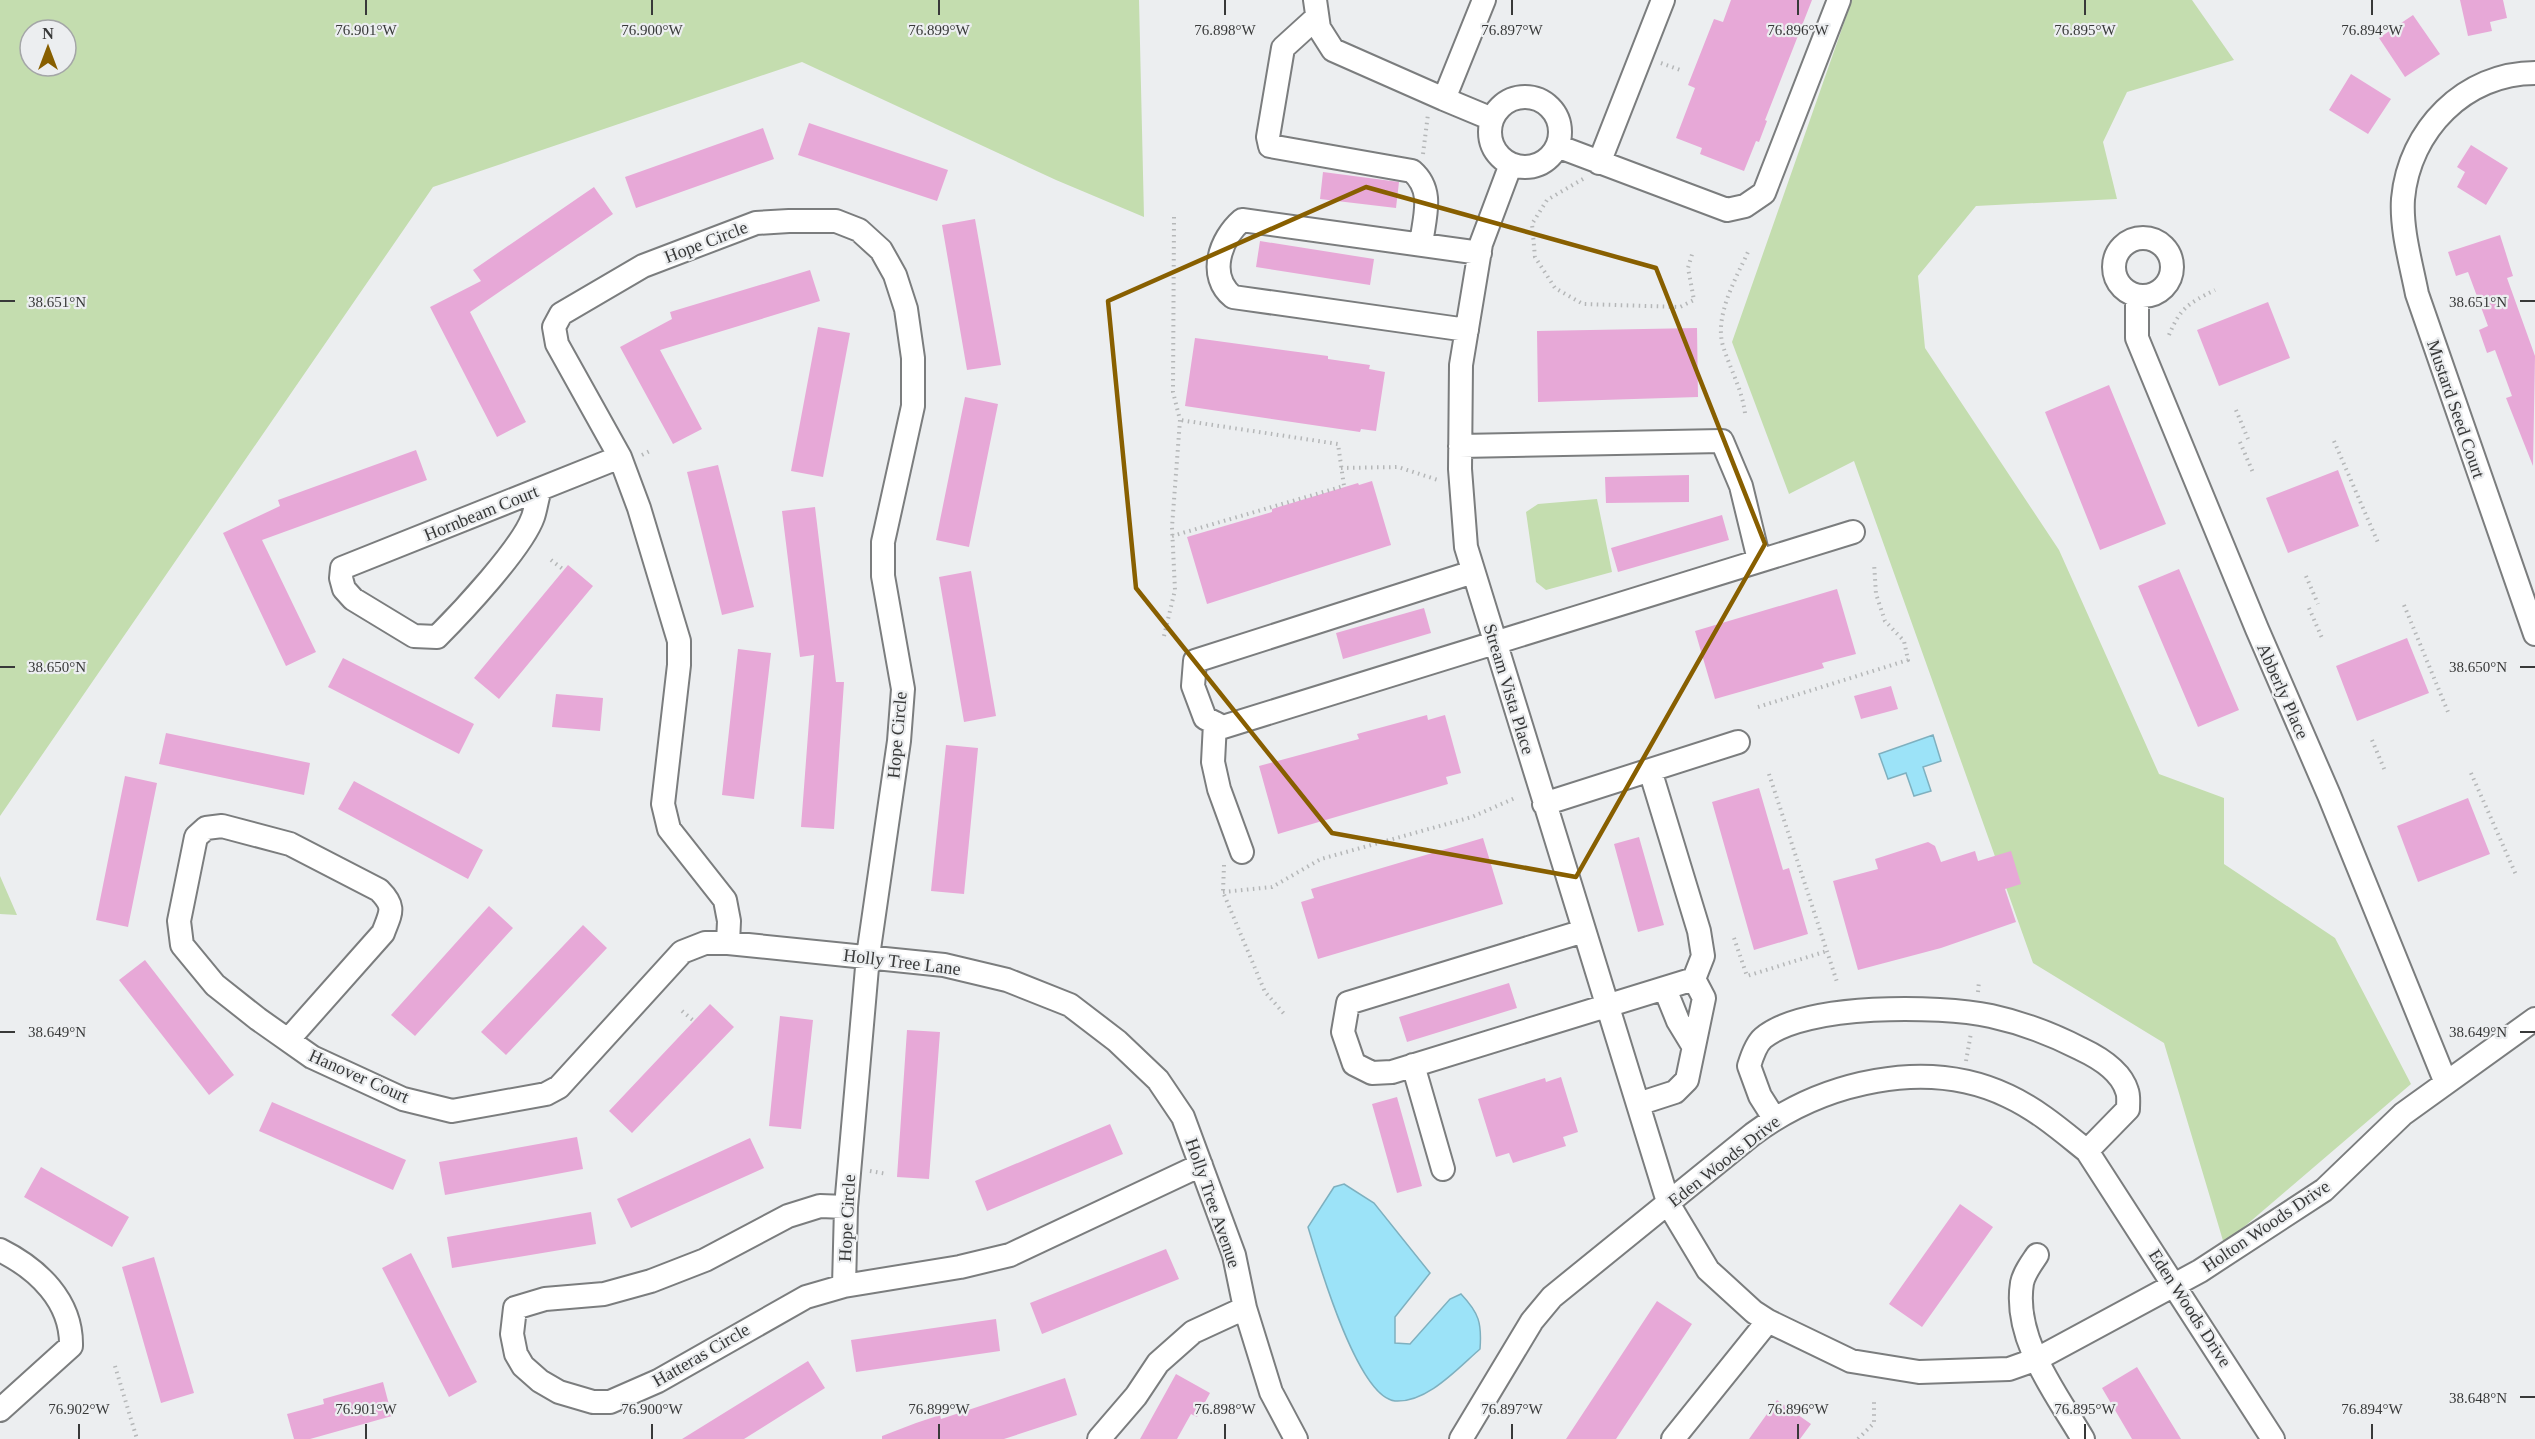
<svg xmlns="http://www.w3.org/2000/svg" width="2535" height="1439" font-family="'Times New Roman',serif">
  <rect width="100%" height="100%" fill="#eceef0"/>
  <!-- green -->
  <path fill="#c4ddaf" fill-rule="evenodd" d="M0 0H1139L1144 217 1056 180 802 62 433 187 0 816ZM30 30H66V66H30Z
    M1852 0H2192L2234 60 2127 92 2103 142 2117 199 1976 206 1918 276 1925 348 2059 550 2159 774 2224 798V864L2335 938 2411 1084 2224 1244 2164 1043 2033 963 1854 461 1789 494 1732 342Z
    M1597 499 1612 572 1546 590 1536 582 1526 512 1538 504Z
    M0 876 17 915 0 914Z"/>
  <!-- water -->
  <path fill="#9ce3f8" stroke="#7eb0bf" stroke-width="1.5" d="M1933 735 1941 761 1923 767 1931 791 1914 796 1906 773 1888 779 1879 754Z
    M1344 1184 1374 1203 1430 1273 1395 1317V1343L1410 1344 1450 1299 1461 1294C1479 1313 1482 1323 1480 1349 1457 1369 1427 1403 1395 1401 1357 1397 1318 1260 1308 1227L1334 1187Z"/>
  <!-- building -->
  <path fill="#e7a8d7" d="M1731 0H1812L1765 120 1767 121 1759 142 1756 141 1744 171 1700 154 1702 148 1676 138 1695 88 1688 85 1714 19 1723 22Z
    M2460 0H2503L2507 18 2490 22 2492 31 2468 36Z
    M2413 15 2440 54 2405 77 2379 38Z
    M2351 74 2391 99 2368 134 2329 110Z
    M809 123 948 170 937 201 798 155Z
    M763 128 774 159 636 208 625 177Z
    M2471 145 2508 168 2486 205 2457 187 2465 172 2457 167Z
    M1323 172 1399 182 1396 208 1320 199Z
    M594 187 613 214 470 312 526 422 497 437 430 307 481 281 473 270Z
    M975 219 1001 365 967 370 942 225Z
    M2500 235 2513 276 2507 278 2535 356 2533 466 2506 398 2512 396 2495 350 2487 353 2479 330 2488 326 2468 272 2456 276 2448 252Z
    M1260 241 1374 259 1370 285 1256 267Z
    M810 270 820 301 660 350 702 429 673 444 620 347 672 319 670 312Z
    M2268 302 2290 358 2219 386 2197 330Z
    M818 327 850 333 823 477 791 471Z
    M1697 328 1698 397 1538 402 1537 331Z
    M1195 338 1328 356V359L1370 365 1369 369 1385 372 1376 431 1361 429 1360 432 1185 406Z
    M2109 385 2166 524 2100 550 2045 412Z
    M965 397 998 404 969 547 936 540Z
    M416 450 427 480 262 540 316 652 286 666 223 533 280 506 278 500Z
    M718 465 754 607 722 615 687 472Z
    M2338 470 2359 526 2288 553 2266 498Z
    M1689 475V502L1606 503 1605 477Z
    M1372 481 1391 545 1207 604 1187 537 1272 512V509L1358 483 1359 485Z
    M815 507 836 682H844L834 829 801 827 814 655 800 657 782 511Z
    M1722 515 1729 540 1618 572 1611 548Z
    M568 565 593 586 499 699 474 678Z
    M2179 569 2239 710 2198 727 2138 586Z
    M971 571 996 716 964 722 939 577Z
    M1837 589 1856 654 1822 663 1824 668 1715 699 1695 631Z
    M1424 608 1431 633 1343 659 1336 633Z
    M2407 638 2429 693 2357 721 2336 666Z
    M738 649 771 653 754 799 722 795Z
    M343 658 474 724 459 754 328 687Z
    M1891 686 1898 709 1861 719 1854 696Z
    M556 694 603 698 600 731 552 727Z
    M1427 715 1428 720 1445 715 1461 773 1446 777 1448 784 1278 834 1259 766 1359 739 1357 734Z
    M166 733 310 763 304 795 159 764Z
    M946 745 978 748 964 894 931 891Z
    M125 776 157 783 128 927 96 920Z
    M354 781 483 850 468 879 338 809Z
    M1759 788 1783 870 1789 868 1808 934 1754 950 1712 802Z
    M2468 798 2490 854 2418 882 2397 826Z
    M1639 837 1664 925 1638 932 1614 844Z
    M1483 838 1503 904 1318 959 1301 902 1314 898 1311 889Z
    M1928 842 1935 846 1941 862 1975 851 1978 861 2011 851 2021 884 2005 889 2016 922 1941 948 1858 970 1833 881 1878 869 1875 859Z
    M489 906 513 928 415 1036 391 1015Z
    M583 925 607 948 506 1055 481 1032Z
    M145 960 234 1075 209 1095 119 980Z
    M1509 983 1517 1008 1407 1042 1399 1017Z
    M710 1004 734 1027 632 1133 609 1111Z
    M780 1016 813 1020 801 1129 769 1126Z
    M907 1030 940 1032 929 1179 897 1177Z
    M1561 1077 1578 1132 1563 1137 1566 1146 1513 1163 1509 1153 1496 1157 1478 1099 1545 1078 1546 1082Z
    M1397 1097 1422 1186 1397 1193 1372 1104Z
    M272 1102 406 1160 393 1190 259 1131Z
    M1110 1124 1123 1154 987 1211 975 1181Z
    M577 1137 583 1169 445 1195 439 1162Z
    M750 1138 764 1168 631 1228 617 1199Z
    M41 1167 129 1217 112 1247 24 1197Z
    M1960 1204 1993 1227 1922 1327 1889 1304Z
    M591 1212 596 1244 452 1268 447 1237Z
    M1166 1249 1179 1279 1042 1334 1030 1303Z
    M411 1253 477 1382 449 1397 382 1268Z
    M154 1257 194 1393 161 1403 122 1267Z
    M1657 1301 1692 1324 1616 1439H1566Z
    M996 1319 1000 1351 856 1372 851 1340Z
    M808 1361 825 1388 744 1439H682Z
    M2137 1367 2181 1439H2132L2102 1388Z
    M1176 1374 1210 1393 1197 1417 1191 1414 1177 1439H1140Z
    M1065 1378 1077 1415 1004 1439H882V1436L916 1423 940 1415 941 1419Z
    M383 1382 392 1416 310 1439H294L287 1414 324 1404 323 1399Z
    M1777 1400 1811 1424 1800 1439H1749Z"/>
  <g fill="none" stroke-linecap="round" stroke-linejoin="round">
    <!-- minor casing -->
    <g stroke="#7b7d7e" stroke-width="26">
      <path id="minor" d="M1315 0 1319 28 1333 50 1444 99
        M1484 0 1444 99 1492 119
        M1316 18 1283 48 1268 137 1270 146 1412 171C1435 191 1424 217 1421 245
        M2535 73C2465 73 2409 130 2403 199 2401 230 2411 263 2417 294L2535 634
        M1490 132a35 35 0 1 1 70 0a35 35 0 1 1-70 0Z
        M1557 146 1727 210 1745 206 1764 193 1839 0
        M1599 163 1663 0
        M1511 164 1481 244 1461 365 1460 469 1466 547 1669 1205 1708 1270 1754 1312 1768 1321 1851 1361 1919 1372 2009 1369 2037 1359 2200 1271 2324 1190 2403 1114 2535 1019
        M2114 267a29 29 0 1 1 58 0a29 29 0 1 1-58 0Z
        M2137 296V338L2257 629 2329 795 2446 1083
        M1467 330 1233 297C1207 276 1220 239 1242 220L1480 253
        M1460 446 1722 441 1741 486 1759 560
        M540 490C537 498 536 508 533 517 522 548 462 612 437 637L414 636 353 599 344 589 341 578 342 568 620 457
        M1473 572 1195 661 1193 686 1205 718 1223 727 1853 532
        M1215 723 1213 762 1219 789 1242 852
        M1544 804 1738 742
        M1584 931 1348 1003 1343 1032 1354 1064 1372 1073 1392 1072 1694 979
        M728 943 729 921 725 900 669 829 663 804 679 665V641L639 508 620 457 557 344 554 327 561 314 643 266 756 223 789 221H836L859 230 881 250 895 275 906 309 913 358V406L883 542V576L903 689 899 741 868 956 846 1207 844 1286
        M1665 989 1678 1021 1692 1044
        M288 1040 383 933C391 912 396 907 379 890L290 844 222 826 206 828 196 837 179 921 182 945 215 985 258 1019 312 1057 403 1099 452 1111 546 1094 559 1087 682 952 705 943H728L944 965 1007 980 1070 1005 1117 1041 1158 1080 1183 1117 1234 1255 1245 1308 1271 1392 1296 1439
        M1413 1065 1443 1169
        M1638 1104 1675 1092 1687 1080 1704 998 1694 979 1703 956 1699 931 1650 770
        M1774 1118 1760 1096 1749 1066C1752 1056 1756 1044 1763 1038 1805 1003 1939 1005 1991 1016 2023 1023 2052 1034 2081 1049 2098 1057 2121 1071 2127 1091 2129 1096 2128 1103 2128 1109L2087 1151
        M846 1207 820 1206 788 1216 705 1260 651 1281 604 1294 545 1299 515 1308 512 1334 516 1354 523 1366 540 1381 559 1392 593 1402H610L658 1381 806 1297 844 1286 960 1267 1010 1255 1201 1165
        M0 1250C38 1269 72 1301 71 1346L0 1410
        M2037 1255C2031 1264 2024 1273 2022 1283 2013 1339 2056 1393 2083 1439
        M1099 1439 1136 1396 1158 1363 1193 1332 1245 1308
        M1461 1439 1532 1321 1552 1297 1753 1134C1823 1082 1926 1057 2008 1096 2038 1110 2062 1131 2087 1151L2273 1439
        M1673 1439 1768 1321"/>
    </g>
    <!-- path -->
    <path stroke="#b5b7b8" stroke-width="4" stroke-dasharray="1.5 4.5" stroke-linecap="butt" d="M1661 63 1680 70
      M1423 154 1428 114
      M1583 179 1547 200 1532 224 1535 257 1555 288 1583 304 1680 307 1694 300 1688 268 1693 251
      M2169 335C2180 308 2189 303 2215 290
      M2236 410 2248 439
      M1745 413C1742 389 1730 369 1723 346 1714 316 1736 278 1748 252
      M2334 441 2379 545
      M2240 442 2254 475
      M642 455 652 450
      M1341 468 1398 467 1438 480
      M1172 536 1344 486 1338 444 1180 420
      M551 560 564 570
      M2306 576 2318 604
      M2404 605 2448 712
      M2309 608 2322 638
      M1164 636 1175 590 1172 527 1180 420 1173 392 1174 217
      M1758 707 1908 660 1904 641 1885 621 1876 594 1874 563
      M2372 740 2385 771
      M2471 773 2517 877
      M1769 774 1837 982
      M1224 865 1223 892 1265 992 1286 1016
      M1223 892 1272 887 1321 859 1472 817 1515 798
      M1734 938 1747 976 1827 951
      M1978 992 1979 981
      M682 1011 694 1021
      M1966 1061 1971 1033
      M870 1171 887 1174
      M115 1366 137 1439
      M1858 1439 1874 1423V1401"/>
    <!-- minor -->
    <use href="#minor" stroke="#fff" stroke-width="22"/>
  </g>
  <!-- marked area -->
  <path fill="none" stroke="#885f00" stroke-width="4.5" stroke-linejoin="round" d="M1366 187 1656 268 1765 544 1576 877 1332 833 1136 588 1108 301Z"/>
  <!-- ticks -->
  <path fill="none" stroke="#383939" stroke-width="2" d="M366 0V15M652 0V15M939 0V15M1225 0V15M1512 0V15M1798 0V15M2085 0V15M2372 0V15M0 301H15M2520 301H2535M0 667H15M2520 667H2535M0 1032H15M2520 1032H2535M2520 1397H2535M79 1424V1439M366 1424V1439M652 1424V1439M939 1424V1439M1225 1424V1439M1512 1424V1439M1798 1424V1439M2085 1424V1439M2372 1424V1439"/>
  <g text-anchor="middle" stroke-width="4.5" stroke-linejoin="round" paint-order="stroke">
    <!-- street labels -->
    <g font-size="18" fill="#383939" stroke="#eceef0">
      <text transform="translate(706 242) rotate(-21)" y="6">Hope Circle</text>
      <text transform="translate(2456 409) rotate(71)" y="6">Mustard Seed Court</text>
      <text transform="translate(481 513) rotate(-22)" y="6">Hornbeam Court</text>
      <text transform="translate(1509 689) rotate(73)" y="6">Stream Vista Place</text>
      <text transform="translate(2283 691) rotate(66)" y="6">Abberly Place</text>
      <text transform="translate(897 735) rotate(-85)" y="6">Hope Circle</text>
      <text transform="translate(902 962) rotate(7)" y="6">Holly Tree Lane</text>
      <text transform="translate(359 1076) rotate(24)" y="6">Hanover Court</text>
      <text transform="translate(1724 1161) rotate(-38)" y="6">Eden Woods Drive</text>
      <text transform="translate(1213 1203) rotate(71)" y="6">Holly Tree Avenue</text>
      <text transform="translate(847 1218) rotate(-87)" y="6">Hope Circle</text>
      <text transform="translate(2266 1226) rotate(-34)" y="6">Holton Woods Drive</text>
      <text transform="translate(2190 1308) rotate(57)" y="6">Eden Woods Drive</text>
      <text transform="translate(701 1355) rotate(-30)" y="6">Hatteras Circle</text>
    </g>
  </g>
  <g font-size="15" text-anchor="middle" fill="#383939" stroke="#eceef0" stroke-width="4.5" stroke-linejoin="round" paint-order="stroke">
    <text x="366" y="35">76.901°W</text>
    <text x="652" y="35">76.900°W</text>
    <text x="939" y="35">76.899°W</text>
    <text x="1225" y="35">76.898°W</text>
    <text x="1512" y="35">76.897°W</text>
    <text x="1798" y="35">76.896°W</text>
    <text x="2085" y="35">76.895°W</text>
    <text x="2372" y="35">76.894°W</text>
    <text x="57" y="307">38.651°N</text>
    <text x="2478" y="307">38.651°N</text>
    <text x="57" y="672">38.650°N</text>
    <text x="2478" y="672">38.650°N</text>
    <text x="57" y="1037">38.649°N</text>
    <text x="2478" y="1037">38.649°N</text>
    <text x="2478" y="1403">38.648°N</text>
    <text x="79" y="1414">76.902°W</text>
    <text x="366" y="1414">76.901°W</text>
    <text x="652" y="1414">76.900°W</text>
    <text x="939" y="1414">76.899°W</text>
    <text x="1225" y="1414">76.898°W</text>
    <text x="1512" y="1414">76.897°W</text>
    <text x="1798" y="1414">76.896°W</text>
    <text x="2085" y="1414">76.895°W</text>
    <text x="2372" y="1414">76.894°W</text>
  </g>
  <!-- north arrow -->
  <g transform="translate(48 48)"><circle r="28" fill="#eceef0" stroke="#a4a6a7" stroke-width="1.5"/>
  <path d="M0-4.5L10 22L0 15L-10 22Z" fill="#885f00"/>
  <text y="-9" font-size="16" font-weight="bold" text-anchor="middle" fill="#383939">N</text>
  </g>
</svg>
